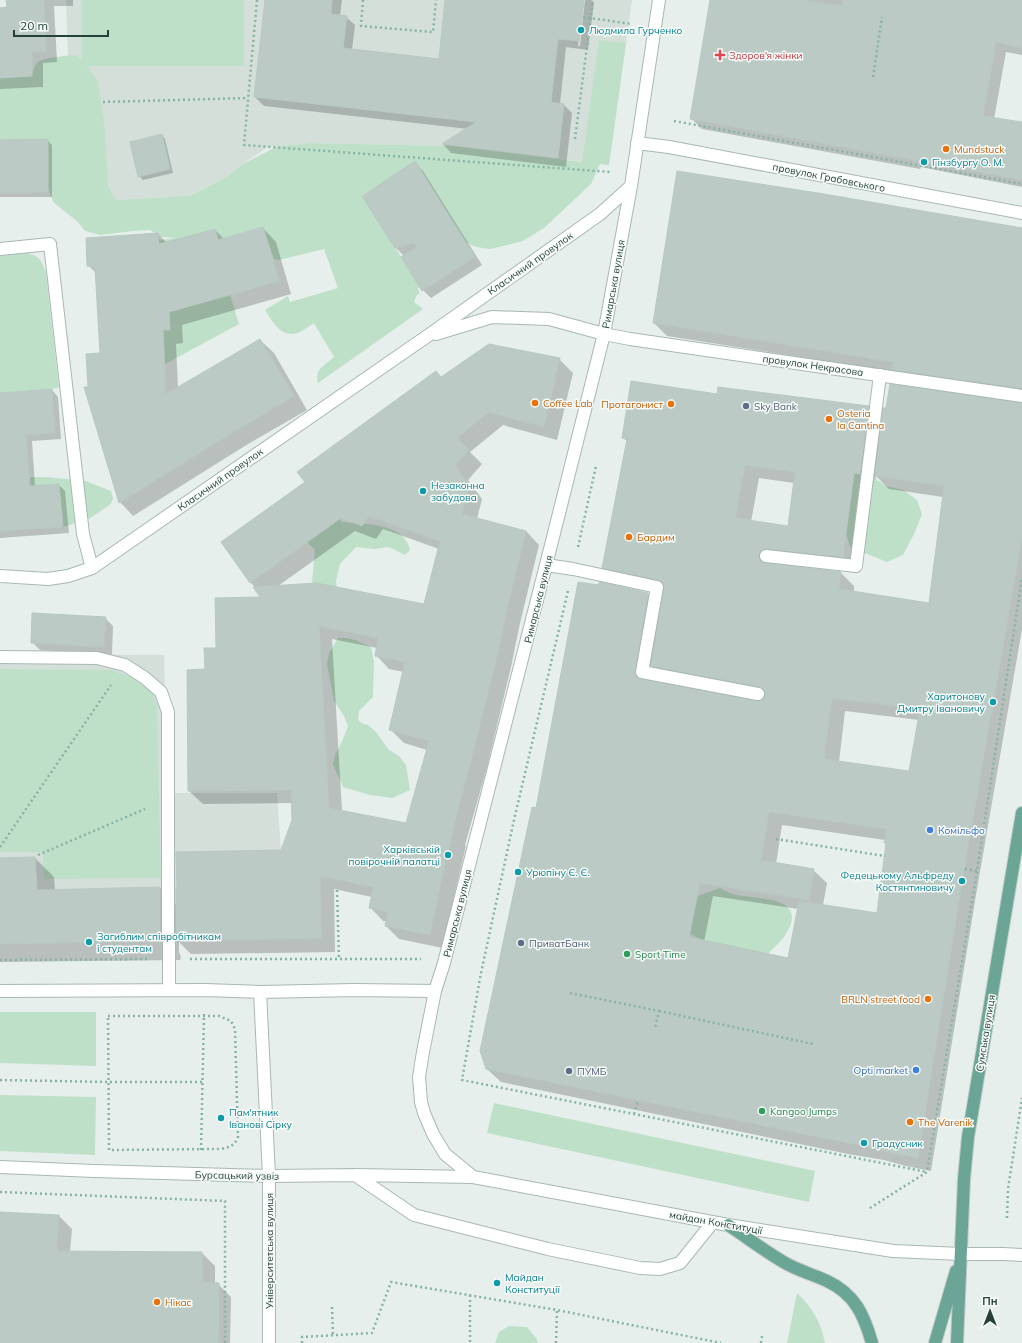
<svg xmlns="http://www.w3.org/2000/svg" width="1022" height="1343" font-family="Mulish,sans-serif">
  <rect width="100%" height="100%" fill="#e6efeb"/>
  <!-- built -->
  <path fill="#d4dfda" d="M66 0H632L609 165 453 146 310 143 268 147 243 164 227 177 186 197 73 202Z
    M0 654 164 655 168 793H277L281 850 283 939 0 944Z"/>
  <!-- green -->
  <path fill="#bfe0c8" d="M82 0H244V66H87L98 81 105 129 108 186 116 200 189 196 227 177 243 164 278 146 310 143 453 146 582 162 599 40 626 43 609 165 600 164 591 184 544 228 523 241 490 249 476 247 463 241 415 162 362 195 419 285 418 290 420 293 417 295 414 302 423 309 318 383C314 369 324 366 334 357L314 323C309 326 304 330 300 332 282 340 273 322 265 310L288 296 290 302 338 288 324 249 279 260 274 259 263 227 218 240 215 229 180 238 198 303 230 295 239 324 165 364 163 330H170L167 280 160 281 159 240 176 238 161 237 150 230 133 231 100 235 85 231 78 222 54 203 48 188V139L0 149V78L32 76C32 72 35 65 38 62 45 57 67 56 76 55L82 61Z
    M27 253C41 257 41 260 46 273L59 388 0 393V256Z
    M863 417 879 424 872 466 877 480 886 486 903 490 917 500 922 514 914 534 903 555 887 562 850 547 845 529 843 508 852 486 859 437Z
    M0 477H46L86 481 111 491 113 498 111 504 89 519 63 527 0 531Z
    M324 502 342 522C360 524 396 523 406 541 408 543 409 547 410 550L405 555 389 547 374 549 356 547 340 564 336 581 337 591 311 593 315 550 298 533Z
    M338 638C350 637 360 642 371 647L374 662 373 697 359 711 358 720 363 724 368 725 376 732 389 750 399 756 406 765 410 790 392 798 370 795 343 787 333 764 335 755 343 739 348 726 344 716 334 701 327 664 329 653Z
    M0 669 111 670 131 677 151 691 157 707 161 878 44 879 43 852H0Z
    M720 888C725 891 731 894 737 895 757 899 808 896 787 932 783 940 773 948 767 955L703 941 673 924 684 901Z
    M0 1012H96V1066L0 1063Z
    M0 1095 96 1097 95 1155 0 1151Z
    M494 1103 815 1171 809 1202 487 1133Z
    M797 1293C812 1307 821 1322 825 1343H787Z
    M509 1326 527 1327 536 1338 538 1343H495L499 1332Z"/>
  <!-- shadow -->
  <path fill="#0003" fill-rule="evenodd" d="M7 0H73V6H54L57 62 43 63V87L0 89V9L8 8Z
    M266 0H342L340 16 346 17 355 25 352 50 440 60 446 0H583L578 46H580L585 0H591L594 2 588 50 566 47 560 104 564 105 572 113 566 167 451 153 443 144 468 129 264 106 255 97Z
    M711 0H1022V55L1006 52 994 119 1022 123V187L921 167 920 169 702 129 692 119Z
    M162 135 165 139 173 173 143 180 139 176Z
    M47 140 52 145V197H0V141Z
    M415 163 423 171 482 265 431 298 423 290 404 256 396 248 363 196Z
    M263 228 276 242 291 294 182 325 183 343 176 344 178 388 260 340 274 353 307 410 248 444 133 516 120 502 85 388H89L101 354 96 273 88 265 87 239 158 234 167 243 215 230 224 239Z
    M1022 229V399L897 372 667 336 654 323Z
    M559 359 573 373 557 440 503 425 470 452 482 464 468 480 482 499 477 519 526 531 539 545 520 623 511 667 487 767 465 845 466 846 454 896 443 948 399 939 386 926 387 921H383L370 907 372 897 334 889 335 952 191 954 179 942V952L181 957 180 960 0 962V859L35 858 54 877 55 891 160 888 176 905 282 851 293 821 292 803 203 804 189 791 206 670 217 649 262 598 256 588 251 583 222 542 306 482 441 377ZM383 529 439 549 425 605 278 586 355 531 376 539ZM332 639 377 648 376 655 389 669 404 672 390 729 404 743 427 750 407 824 342 811Z
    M52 390 58 397 61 439 32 441 35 486 59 485 65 491 69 533 0 538V394Z
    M718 396 868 407 883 421 1022 426V629L976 895 931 1171 906 1166 884 1160 848 1154 501 1082 487 1069 537 810 648 594 662 608 665 591 617 581 603 567 628 442 623 438ZM875 475 889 489 943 497 929 604 854 592V586L841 573 772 565 780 562 857 570 867 486 873 487ZM759 478 794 483 789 527 751 522ZM651 665 665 679 765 698 761 702 648 681ZM845 711 919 720 910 772 839 762ZM782 825 885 840V843L887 845 878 914 823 905 827 883 813 870 776 864ZM713 896 798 909 789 960 704 942Z
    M105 618 113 626 112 654 40 650 32 642Z
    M0 1212 59 1216 72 1229 70 1252 202 1253 215 1266V1284H218L231 1297 230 1343H0Z"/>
  <!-- building -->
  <path fill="#bbcac4" stroke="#b8c9c2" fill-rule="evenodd" d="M6 0H44L46 52H32V76L0 78V8L7 7Z
    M265 0H332L331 14 347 16 343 48 439 59 445 0H584L579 41 558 39 551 102 564 104 558 158 442 144 476 122 254 97Z
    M710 0H802L843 6V0H1022V48L996 42 983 116 1022 122V180L690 119Z
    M162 134 170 169 138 177 130 142Z
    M48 139V192L0 193V140Z
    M415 161 475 257 422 291 401 257 416 248 414 243 395 248 362 196Z
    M677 171 824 194 1022 228V388L892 370 893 362 653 323Z
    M263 227 279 281 169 312 170 330H163L166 394 260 339 294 396 235 431 119 503 84 387H88L86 354 100 353 95 267 87 266 86 238 158 233 159 244 215 229 218 240Z
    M489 344 560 358 544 427 489 412 457 438 469 450 455 466 469 485 462 514 526 531 507 609 498 653 473 753 452 832H453L441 882 430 935 385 926 388 912 369 908 373 887 320 876 322 938 176 941 174 936 176 932V887H177L176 852 281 850 292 820 291 790 188 791 187 670 205 669 204 648H216L215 598 260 597 253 587 316 583 424 604 440 541 369 516 362 526 341 518 250 583 221 542 305 482 297 472 436 371 441 377ZM319 626 378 638 375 656 405 662 389 730 429 741 406 823 329 808Z
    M631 381 717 394 718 387 869 406 860 474 854 473 843 557 766 549 760 551 759 559 761 562 765 563 841 572 839 589 929 603 944 486 875 476 883 408H886L890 384 1022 403V538L962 881 918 1158 891 1153 870 1147 833 1140 486 1069 480 1051 532 807 536 808 578 582 599 585V582L648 593 635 671V675L637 678 757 701H761L765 696V691L759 687 651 666 664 588V584L659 580 602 568 627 439 622 438ZM745 465 795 472 788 526 735 518ZM832 698 920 709 909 771 824 759ZM769 812 886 829 884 843H886L877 913 799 901 788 958 689 937 700 883 809 900 814 869 761 860Z
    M52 389 55 433 26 435 30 486 59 484 63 527 0 531V393Z
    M32 613 106 617 104 647 31 643Z
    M35 857 37 890 160 887V932L163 937 162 941 0 944V858Z
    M0 1212 59 1215 57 1251 202 1252 203 1282 219 1283 218 1343H0Z"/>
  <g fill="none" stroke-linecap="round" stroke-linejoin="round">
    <!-- minor casing -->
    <g stroke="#a8b8b2" stroke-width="14">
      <path id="minor" d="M637 143 669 147 1022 213
        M0 249 50 244 83 534 92 568
        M436 334 492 317 549 319 604 334 630 339 1022 396
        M766 556 856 566 880 375
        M546 565 573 569 657 587 642 672 758 694
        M0 576 48 579 68 576 92 568 426 337 600 214 631 186
        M0 657 97 658 125 665 145 678 161 692 168 712V932
        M169 941V990
        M0 991 205 990 260 992 354 990 435 991
        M260 992 269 1176V1343
        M0 1167 94 1171 269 1176 355 1175 473 1177 728 1225 893 1251 961 1254H1003L1022 1255
        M355 1175 414 1215 548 1249 640 1268 660 1269 680 1263 713 1222
        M473 1177 445 1154 433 1134 424 1113 421 1102 419 1077 423 1052 435 991 444 963 546 565 604 334 631 186 659 0"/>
    </g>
    <!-- major casing -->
    <g stroke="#c2cac8" stroke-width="14">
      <path id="major" d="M728 1225C748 1238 767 1253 787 1264 800 1271 814 1275 827 1281 855 1294 864 1315 872 1343
        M935 1343 956 1271
        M957 1343 964 1179 968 1137 1022 813"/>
    </g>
    <!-- path -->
    <path stroke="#86b3a5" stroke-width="2.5" stroke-dasharray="2 3" stroke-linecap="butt" d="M257 0 244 145 610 172
      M363 0 361 26 433 32 436 0
      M583 17 632 24
      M873 77 882 17
      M103 102 248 98
      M674 121 1022 184
      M575 139 593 0
      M578 547 596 466
      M568 591 514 820 481 973 462 1080 927 1172
      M776 839 885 856
      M0 847 111 685
      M38 855 145 809
      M965 869 977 871
      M337 890 339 959
      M190 959H421
      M0 960 147 959
      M570 993 659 1011 655 1028
      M659 1011 813 1044
      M108 1016H219L231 1021 235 1029 238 1137C235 1146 228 1148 219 1149L109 1150Z
      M0 1080 109 1082H203
      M634 1114 638 1100
      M201 1150 204 1014
      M0 1192 225 1201V1343
      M870 1208 927 1172 977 871 1022 578
      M1007 1218 1008 1189 1022 1098
      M470 1295V1343
      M332 1307 333 1335
      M302 1343V1337L372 1333 391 1282 557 1310 721 1343
      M556 1343 557 1310
      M761 1343 762 1336"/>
    <!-- minor -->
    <use href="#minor" stroke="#fff" stroke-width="12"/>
    <!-- major -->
    <use href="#major" stroke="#6aa596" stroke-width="12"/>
  </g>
  <!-- markers -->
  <g fill="#0f9aa8" stroke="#f7fbf9" stroke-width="1.5">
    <circle cx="581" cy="30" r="4"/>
    <circle cx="924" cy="162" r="4"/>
    <circle cx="423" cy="491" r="4"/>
    <circle cx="993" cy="702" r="4"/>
    <circle cx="448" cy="855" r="4"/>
    <circle cx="518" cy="872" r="4"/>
    <circle cx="962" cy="881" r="4"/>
    <circle cx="89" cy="942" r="4"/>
    <circle cx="221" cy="1118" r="4"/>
    <circle cx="864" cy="1143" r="4"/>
    <circle cx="497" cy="1283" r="4"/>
  </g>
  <path fill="#e0444e" stroke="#f7fbf9" stroke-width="1.5" d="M718 49h4v4h4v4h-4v4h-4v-4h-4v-4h4z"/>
  <g fill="#e8710a" stroke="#f7fbf9" stroke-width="1.5">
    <circle cx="946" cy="149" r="4"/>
    <circle cx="535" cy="403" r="4"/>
    <circle cx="671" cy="404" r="4"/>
    <circle cx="829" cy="419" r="4"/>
    <circle cx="629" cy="537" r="4"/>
    <circle cx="928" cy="999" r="4"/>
    <circle cx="910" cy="1122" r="4"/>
    <circle cx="157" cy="1302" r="4"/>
  </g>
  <g fill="#5c6f8a" stroke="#f7fbf9" stroke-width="1.5">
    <circle cx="746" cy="406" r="4"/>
    <circle cx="521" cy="943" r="4"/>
    <circle cx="569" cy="1071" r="4"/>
  </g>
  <g fill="#3f7fe0" stroke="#f7fbf9" stroke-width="1.5">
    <circle cx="930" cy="830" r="4"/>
    <circle cx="916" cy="1070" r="4"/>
  </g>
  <g fill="#2e9e5b" stroke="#f7fbf9" stroke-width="1.5">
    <circle cx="627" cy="954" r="4"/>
    <circle cx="762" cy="1111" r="4"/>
  </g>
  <g text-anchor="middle" stroke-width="3" stroke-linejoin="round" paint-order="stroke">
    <!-- culture labels -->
    <g font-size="10" fill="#0d838f" stroke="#f7fbf9" text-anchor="start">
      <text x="589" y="34">Людмила Гурченко</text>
      <text x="932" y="166">Гінзбургу О. М.</text>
      <text x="431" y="489">Незаконна<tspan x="431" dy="12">забудова</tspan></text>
      <text x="985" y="700" text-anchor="end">Харитонову<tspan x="985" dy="12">Дмитру Івановичу</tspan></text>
      <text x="440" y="853" text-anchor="end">Харківській<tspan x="440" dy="12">повірочній палатці</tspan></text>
      <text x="526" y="876">Урюпіну Є. Є.</text>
      <text x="954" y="879" text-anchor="end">Федецькому Альфреду<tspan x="954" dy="12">Костянтиновичу</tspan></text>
      <text x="97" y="940">Загиблим співробітникам<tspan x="97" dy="12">і студентам</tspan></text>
      <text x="229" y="1116">Пам'ятник<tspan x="229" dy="12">Іванові Сірку</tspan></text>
      <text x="872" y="1147">Градусник</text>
      <text x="505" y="1281">Майдан<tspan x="505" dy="12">Конституції</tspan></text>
    </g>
    <!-- health labels -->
    <g font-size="10" fill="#be3a42" stroke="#f7fbf9" text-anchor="start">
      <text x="729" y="59">Здоров'я жінки</text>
    </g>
    <!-- food labels -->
    <g font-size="10" fill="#c56008" stroke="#f7fbf9" text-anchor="start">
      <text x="954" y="153">Mundstuck</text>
      <text x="543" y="407">Coffee Lab</text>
      <text x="663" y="408" text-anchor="end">Протагонист</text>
      <text x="837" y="417">Osteria<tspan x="837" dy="12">la Cantina</tspan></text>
      <text x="637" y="541">Бардим</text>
      <text x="920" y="1003" text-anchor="end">BRLN street food</text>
      <text x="918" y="1126">The Varenik</text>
      <text x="165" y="1306">Нікас</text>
    </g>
    <!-- street labels -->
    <g font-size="10" fill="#24423a" stroke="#f7fbf9">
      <text transform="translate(829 177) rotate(11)" y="4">провулок Грабовського</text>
      <text transform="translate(530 263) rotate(-35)" y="4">Класичний провулок</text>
      <text transform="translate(613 284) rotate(-80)" y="4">Римарська вулиця</text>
      <text transform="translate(813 365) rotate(8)" y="4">провулок Некрасова</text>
      <text transform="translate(220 479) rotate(-35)" y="4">Класичний провулок</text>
      <text transform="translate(538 599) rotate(-76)" y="4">Римарська вулиця</text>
      <text transform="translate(457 913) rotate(-76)" y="4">Римарська вулиця</text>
      <text transform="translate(985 1033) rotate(-81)" y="4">Сумська вулиця</text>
      <text transform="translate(237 1175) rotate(1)" y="4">Бурсацький узвіз</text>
      <text transform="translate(716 1222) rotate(10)" y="4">майдан Конституції</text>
      <text transform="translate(269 1251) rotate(-90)" y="4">Університетська вулиця</text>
    </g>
    <!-- service labels -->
    <g font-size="10" fill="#4e5e75" stroke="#f7fbf9" text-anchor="start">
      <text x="754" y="410">Sky Bank</text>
      <text x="529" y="947">ПриватБанк</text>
      <text x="577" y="1075">ПУМБ</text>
    </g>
    <!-- shop labels -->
    <g font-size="10" fill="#366cbe" stroke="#f7fbf9" text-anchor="start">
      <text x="938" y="834">Комільфо</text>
      <text x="908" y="1074" text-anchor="end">Opti market</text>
    </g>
    <!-- leisure labels -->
    <g font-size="10" fill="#27864d" stroke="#f7fbf9" text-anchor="start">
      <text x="635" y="958">Sport Time</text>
      <text x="770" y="1115">Kangoo Jumps</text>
    </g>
  </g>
  <!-- north arrow -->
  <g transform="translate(990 1311)" stroke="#f7fbf9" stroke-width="3" paint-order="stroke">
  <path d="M0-3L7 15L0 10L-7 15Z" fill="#24423a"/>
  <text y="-6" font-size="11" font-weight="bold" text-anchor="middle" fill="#24423a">Пн</text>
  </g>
  <!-- scale -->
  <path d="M14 30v6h94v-6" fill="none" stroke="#24423a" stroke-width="2"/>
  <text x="20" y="30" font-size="12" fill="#24423a" stroke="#f7fbf9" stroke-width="3" paint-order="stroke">20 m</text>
</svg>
